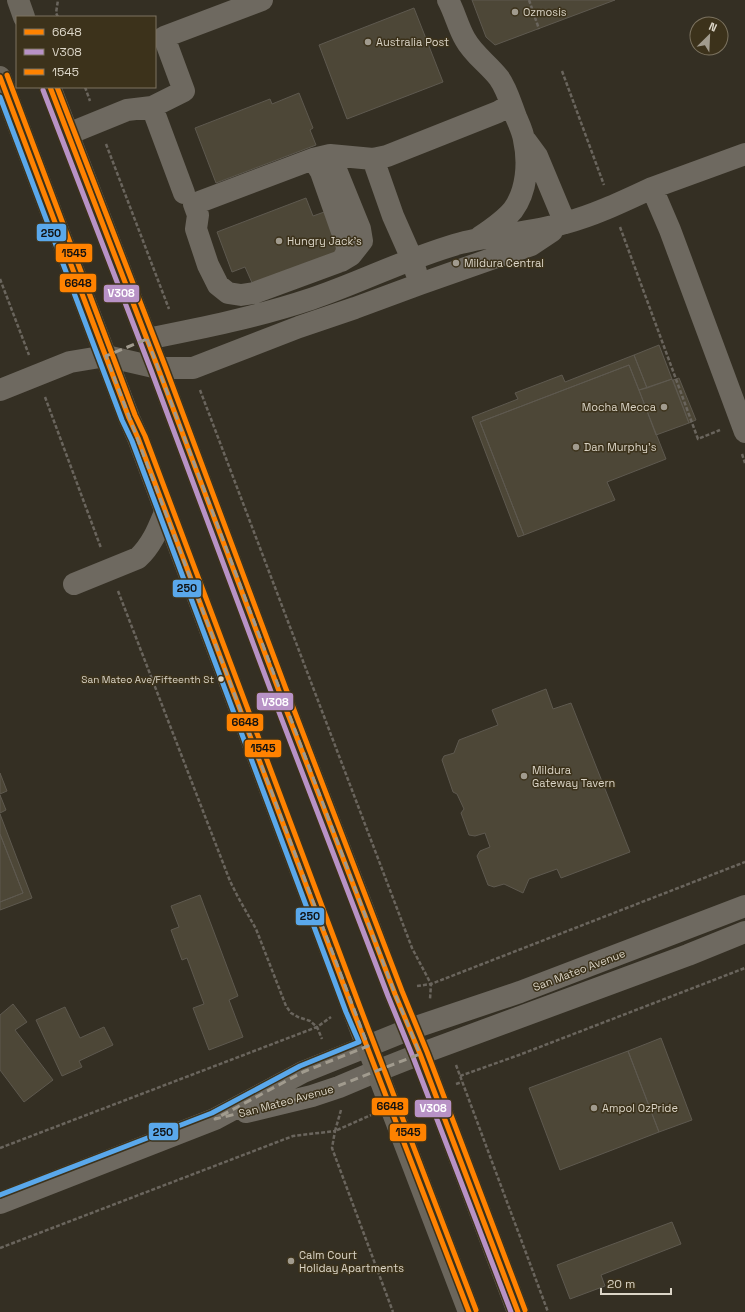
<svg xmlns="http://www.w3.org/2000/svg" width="745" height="1312" font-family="'Space Grotesk',sans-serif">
  <rect width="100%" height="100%" fill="#342f23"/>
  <!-- building -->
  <path fill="#4d4737" stroke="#5e594f" d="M472 0H615L495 45 486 37Z
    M414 8 443 82 347 119 319 45Z
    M299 93 313 128 310 130 316 145 216 183 195 128 270 99 272 104Z
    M306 198 313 216 327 211 342 251 253 285 245 267 232 272 217 232Z
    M659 345 672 379 647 388 634 355Z
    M634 355 647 388 639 390 629 365 480 422 524 535 518 537 472 417 518 399 515 393 562 375 565 382Z
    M629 365 666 459 607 482 615 500 524 535 480 422Z
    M679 378 696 420 689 423 673 380Z
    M672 379 689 423 656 435 639 390Z
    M546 689 553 709 571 703 630 852 561 878 557 869 529 879 523 893 504 884 494 887 488 885 477 856 480 851 490 847 485 833 475 836 469 835 461 813 464 809 457 794 453 792 442 760 444 756 454 753 459 740 498 725 492 710Z
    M0 773 7 791 0 794Z
    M0 795 6 810 0 813Z
    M0 814 32 898 0 910V902L23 893 0 834Z
    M0 834 23 893 0 902Z
    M200 895 238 996 229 1000 243 1037 209 1050 193 1008 204 1004 187 958 182 960 171 930 179 927 171 906Z
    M13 1004 27 1022 15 1030 53 1080 24 1102 0 1070V1015Z
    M65 1007 80 1038 104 1027 113 1045 79 1061 82 1067 62 1076 36 1020Z
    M661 1038 692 1120 659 1132 628 1051Z
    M628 1051 659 1132 560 1170 529 1088Z
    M672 1222 681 1244 601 1275 605 1286 570 1299 557 1265Z"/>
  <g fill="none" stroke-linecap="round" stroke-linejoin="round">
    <!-- path -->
    <path stroke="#6a655d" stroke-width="2.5" stroke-dasharray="4 2" stroke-linecap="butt" d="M529 0 539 29
      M58 17 56 13 58 0
      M562 71 604 185
      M85 87 90 101
      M106 144 169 309
      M620 227 698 439 720 430
      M0 279 29 355
      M200 390 412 948 431 984 430 999
      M45 397 101 548
      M742 454 745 463
      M118 591 230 881 238 897 256 929 286 1006 291 1013 298 1017 310 1021 317 1027 322 1039
      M417 986 431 984 745 862
      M456 1065 548 1312
      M460 1076 519 1055 745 968
      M456 1084 462 1082
      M341 1110 335 1131 371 1115
      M0 1148 317 1027 331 1017
      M0 1248 293 1136 335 1131 332 1148 393 1312"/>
    <!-- minor -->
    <path stroke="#6e6960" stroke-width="22" d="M448 0C455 13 458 27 465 39 473 54 488 64 499 78 507 89 511 104 516 117 519 124 523 132 524 140 529 162 527 191 513 210 504 221 492 229 480 237
      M152 107 184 193
      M68 134 127 110 152 107 184 91 164 37 262 0
      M526 141 537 156 565 223
      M330 155 360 229 362 241 351 255 341 261 254 293 241 295 228 293 218 285 208 265 196 229 198 215 194 204 313 159 330 155 373 159 387 156 498 112 511 104
      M313 159 321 172 346 243C348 251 346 255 341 261
      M373 159 393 216 412 259 416 272
      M652 188 745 154
      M147 339C202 328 257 317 311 299 362 282 409 257 461 243 495 234 531 233 565 223 595 215 624 201 652 188L670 230 745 432
      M158 368H193L299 327 355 308 420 284 531 245 552 231
      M0 390 70 362 106 356
      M74 584 138 558C152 545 158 529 165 512
      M410 1029 520 992 745 906
      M420 1054 688 955 745 932
      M246 1112 312 1096 339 1087 377 1071
      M0 1203 215 1119 303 1072 368 1046"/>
    <!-- highway -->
    <path stroke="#6b665c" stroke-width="22" d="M18 0 24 17
      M0 77 129 418 138 438 353 1010 377 1071 469 1312
      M50 87 158 368 279 691 362 906 395 994 420 1054 518 1312
      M106 356 158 368
      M368 1046 410 1029
      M377 1071 420 1054"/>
    <!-- bus-1 casing -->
    <g stroke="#3c321b" stroke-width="8">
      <path id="bus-1" d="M0 77 129 418 138 438 353 1010 469 1312
        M50 87 158 368 279 691 395 994 420 1054 518 1312"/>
    </g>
    <!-- bus-2 casing -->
    <g stroke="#3c321b" stroke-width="8">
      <path id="bus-2" d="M43 90 151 370 272 694 388 996 413 1057 511 1312"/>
    </g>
    <!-- bus-3 casing -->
    <g stroke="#3c321b" stroke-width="8">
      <path id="bus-3" d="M7 75 135 415 145 436 360 1007 476 1310
        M57 87 165 366 286 689 402 991 427 1052 525 1310"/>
    </g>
    <!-- bus-4 casing -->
    <g stroke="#3c321b" stroke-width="8">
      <path id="bus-4" d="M0 97 122 420 132 441 346 1012 359 1042 300 1066 212 1113 0 1195"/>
    </g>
    <!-- bus-1 -->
    <use href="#bus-1" stroke="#ff8200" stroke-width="5"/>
    <!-- bus-2 -->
    <use href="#bus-2" stroke="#b892c6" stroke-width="5"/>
    <!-- bus-3 -->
    <use href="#bus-3" stroke="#ff8200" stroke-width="5"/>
    <!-- bus-4 -->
    <use href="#bus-4" stroke="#5aa8eb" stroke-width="5"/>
  </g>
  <!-- marked area -->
  <path fill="none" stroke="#a19b8e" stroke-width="3" stroke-dasharray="8 5" stroke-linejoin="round" d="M147 339 395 994 420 1054 312 1096 215 1119 303 1072 368 1046 106 356Z"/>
  <!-- markers -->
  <g fill="#a19b8e" stroke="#3c321b" stroke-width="1.5">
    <circle cx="515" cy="12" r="4"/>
    <circle cx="368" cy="42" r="4"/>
    <circle cx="279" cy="241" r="4"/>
    <circle cx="456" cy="263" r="4"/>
    <circle cx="664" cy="407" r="4"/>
    <circle cx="576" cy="447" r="4"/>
    <circle cx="524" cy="776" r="4"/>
    <circle cx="594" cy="1108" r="4"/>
    <circle cx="291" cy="1261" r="4"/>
  </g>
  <circle fill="#dbd5c7" stroke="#3c321b" stroke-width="1.5" cx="221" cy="679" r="3.5"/>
  <g text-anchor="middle" stroke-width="3" stroke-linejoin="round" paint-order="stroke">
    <!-- bus labels -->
    <g font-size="10" fill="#dbd5c7" stroke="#3c321b" text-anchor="end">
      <text x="214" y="683">San Mateo Ave/Fifteenth St</text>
    </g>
    <!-- poi labels -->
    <g font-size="11" fill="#dbd5c7" stroke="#3c321b" text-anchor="start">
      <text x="523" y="16">Ozmosis</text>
      <text x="376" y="46">Australia Post</text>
      <text x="287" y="245">Hungry Jack's</text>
      <text x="464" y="267">Mildura Central</text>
      <text x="656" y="411" text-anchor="end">Mocha Mecca</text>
      <text x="584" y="451">Dan Murphy's</text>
      <text x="532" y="774">Mildura<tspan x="532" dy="13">Gateway Tavern</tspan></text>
      <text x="602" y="1112">Ampol OzPride</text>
      <text x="299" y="1259">Calm Court<tspan x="299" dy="13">Holiday Apartments</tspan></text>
    </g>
    <!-- street labels -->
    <g font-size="11" fill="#dbd5c7" stroke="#3c321b">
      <text transform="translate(579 970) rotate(-21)" y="4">San Mateo Avenue</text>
      <text transform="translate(286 1101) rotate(-15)" y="4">San Mateo Avenue</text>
    </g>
  </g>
  <g stroke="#3c321b" stroke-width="1.5">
    <rect x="36" y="223" width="31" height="19" rx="4" fill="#5aa8eb"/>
    <rect x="55" y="243" width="38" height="20" rx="4" fill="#ff8200"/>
    <rect x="59" y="273" width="38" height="20" rx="4" fill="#ff8200"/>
    <rect x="103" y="284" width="37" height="19" rx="4" fill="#b892c6"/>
    <rect x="172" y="579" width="30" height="19" rx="4" fill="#5aa8eb"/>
    <rect x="256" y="692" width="38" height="19" rx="4" fill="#b892c6"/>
    <rect x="226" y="713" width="38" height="19" rx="4" fill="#ff8200"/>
    <rect x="244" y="739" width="38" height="19" rx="4" fill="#ff8200"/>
    <rect x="295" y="907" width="30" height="19" rx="4" fill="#5aa8eb"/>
    <rect x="371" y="1097" width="38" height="19" rx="4" fill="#ff8200"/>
    <rect x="414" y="1099" width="38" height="19" rx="4" fill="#b892c6"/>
    <rect x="148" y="1122" width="31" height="19" rx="4" fill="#5aa8eb"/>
    <rect x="389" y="1123" width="38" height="19" rx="4" fill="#ff8200"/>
  </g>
  <g font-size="11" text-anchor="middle" font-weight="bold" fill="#fff">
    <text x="121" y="297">V308</text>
    <text x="275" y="706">V308</text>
    <text x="433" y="1112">V308</text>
  </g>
  <g font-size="11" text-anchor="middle" font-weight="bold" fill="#111">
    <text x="51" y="237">250</text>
    <text x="74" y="257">1545</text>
    <text x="78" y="287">6648</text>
    <text x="187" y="592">250</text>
    <text x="245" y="726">6648</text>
    <text x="263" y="752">1545</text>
    <text x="310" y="920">250</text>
    <text x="390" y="1110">6648</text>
    <text x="163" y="1136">250</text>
    <text x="408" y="1136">1545</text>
  </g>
  <!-- legend -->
  <rect x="16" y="16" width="140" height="72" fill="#3c321b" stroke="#7c7360"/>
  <rect x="24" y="29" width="20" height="6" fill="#ff8200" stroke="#7c7360"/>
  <text x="52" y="36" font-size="12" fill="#dbd5c7">6648</text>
  <rect x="24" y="49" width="20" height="6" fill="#b892c6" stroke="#7c7360"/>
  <text x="52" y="56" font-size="12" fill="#dbd5c7">V308</text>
  <rect x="24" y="69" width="20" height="6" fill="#ff8200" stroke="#7c7360"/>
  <text x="52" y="76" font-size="12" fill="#dbd5c7">1545</text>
  <!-- north arrow -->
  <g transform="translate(709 36) rotate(24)"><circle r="19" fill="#3c321b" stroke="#7c7360"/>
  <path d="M0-3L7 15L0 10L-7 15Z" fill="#a19b8e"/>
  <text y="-6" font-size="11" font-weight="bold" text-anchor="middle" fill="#dbd5c7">N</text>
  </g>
  <!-- scale -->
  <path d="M601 1288v6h70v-6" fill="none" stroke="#dbd5c7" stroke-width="2"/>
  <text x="607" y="1288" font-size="12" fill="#dbd5c7" stroke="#3c321b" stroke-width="3" paint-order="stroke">20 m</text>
</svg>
